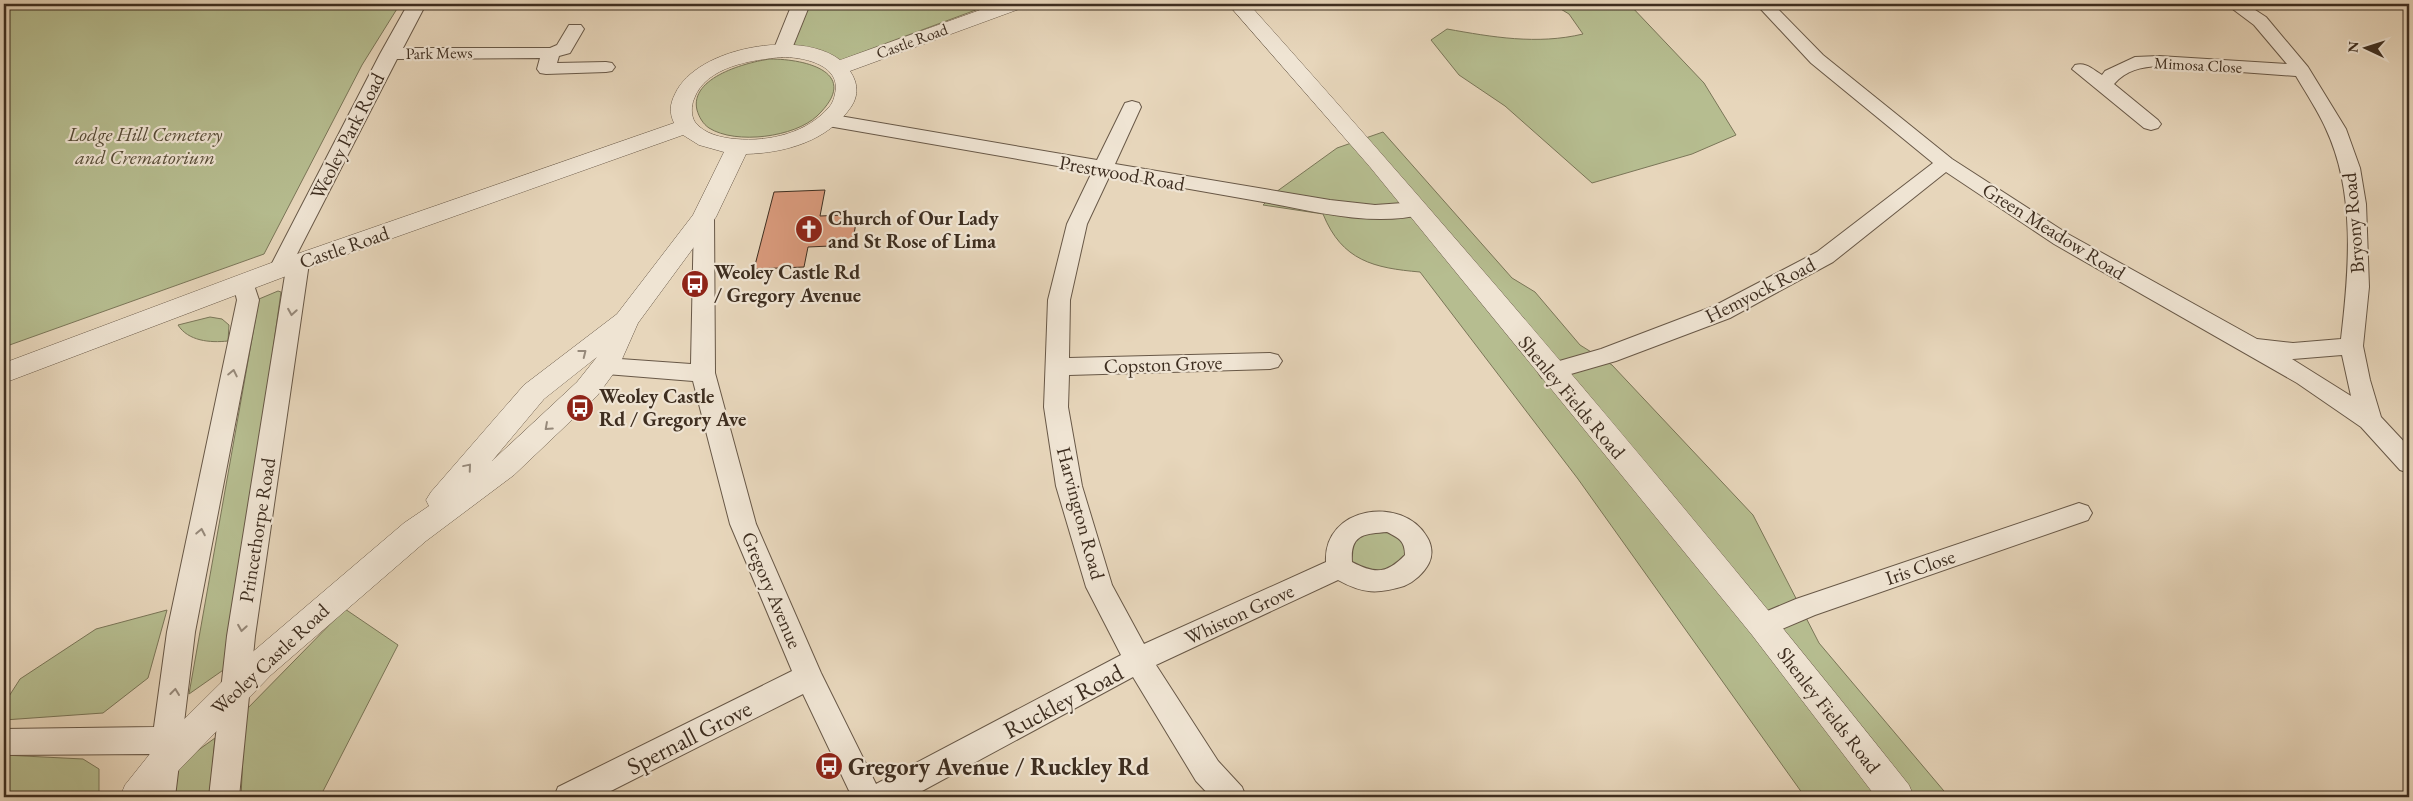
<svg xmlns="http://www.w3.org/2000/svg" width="2413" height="801" viewBox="0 0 2413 801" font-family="'EB Garamond',serif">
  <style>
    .green { fill: #b6bd90; stroke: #7a7658 }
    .building { fill: #d99a7c; stroke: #3e2e20 }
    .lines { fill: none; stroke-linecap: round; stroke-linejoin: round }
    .minor-casing { stroke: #685847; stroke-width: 2 }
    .tertiary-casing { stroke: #685847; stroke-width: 1 }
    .minor { fill: #efe4d3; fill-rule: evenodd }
    .tertiary { fill: #efe4d3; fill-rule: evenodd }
    .oneway { stroke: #96897a }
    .labels { text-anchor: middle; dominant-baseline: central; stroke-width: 4.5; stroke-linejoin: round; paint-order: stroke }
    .far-street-label { font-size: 16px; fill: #3e2e20; stroke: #efe4d3 }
    .park-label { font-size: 20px; font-style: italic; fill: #564b36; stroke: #efe4d3 }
    .street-label { font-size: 20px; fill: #3e2e20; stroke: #efe4d3 }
    .poi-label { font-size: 20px; font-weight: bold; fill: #3e2e20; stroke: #efe4d3; text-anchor: start }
    .near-street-label { font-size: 24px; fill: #3e2e20; stroke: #efe4d3 }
    .near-poi-label { font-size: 24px; font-weight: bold; fill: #3e2e20; stroke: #efe4d3; text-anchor: start }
  </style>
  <rect width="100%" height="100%" fill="#e7d6bb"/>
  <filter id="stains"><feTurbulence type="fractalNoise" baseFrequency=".004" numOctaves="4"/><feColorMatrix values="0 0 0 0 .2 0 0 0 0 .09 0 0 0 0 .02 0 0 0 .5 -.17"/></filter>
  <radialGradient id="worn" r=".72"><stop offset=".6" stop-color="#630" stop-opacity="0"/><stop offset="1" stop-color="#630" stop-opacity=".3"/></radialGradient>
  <g class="green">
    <polygon points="4,4 400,4 362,65 264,254 4,347"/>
    <polygon points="810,4 992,4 830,64 794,49 793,44"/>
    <path d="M 1573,4 L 1630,5 L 1704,83 L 1736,135 L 1692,154 L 1592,183 L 1505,106 L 1459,75 L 1431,40 L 1447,29 C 1492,37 1537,45 1583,34 L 1569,14 L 1559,8 Z"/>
    <path d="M 770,59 C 807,59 862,73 817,116 C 795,137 736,145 709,128 C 703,124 699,117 697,110 C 689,77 748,62 770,59 Z"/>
    <path d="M 1383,132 L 1512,278 L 1535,292 L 1580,345 L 1612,365 L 1753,515 L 1819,643 L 1949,797 L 1912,797 L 1734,576 L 1887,797 L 1805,797 L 1578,479 L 1420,272 C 1374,268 1342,261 1323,214 L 1263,205 L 1276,192 L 1337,148 Z"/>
    <polygon points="278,291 281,292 229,666 189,694 259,299"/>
    <path d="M 210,317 L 222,319 L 229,325 L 228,341 C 210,343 188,341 178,325 Z"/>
    <polygon points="1372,528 1406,535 1413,557 1382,576 1349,565 1354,537"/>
    <polygon points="345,609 398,645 320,797 241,797 245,711"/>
    <polygon points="167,610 148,678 103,713 4,720 4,704 20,679 96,629"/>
    <polygon points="215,738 210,797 169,797 172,769"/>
    <polygon points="4,755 83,759 99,769 99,795 98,797 4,797"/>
  </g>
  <polygon class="building" points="825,190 820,216 845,215 843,223 856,223 852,245 808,247 804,267 754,269 774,192"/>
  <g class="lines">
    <g class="minor-casing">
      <g id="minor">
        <polygon points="408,4 426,4 403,48 550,48 557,45 569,25 581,25 584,29 570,53 559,56 557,63 606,62 612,63 615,67 612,71 606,72 546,74 540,73 537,69 540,58 397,59 296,256 306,258 309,263 255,636 239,797 209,797 227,636 285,275 280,276 272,274 269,269 380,54"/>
        <polygon points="792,4 810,4 791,51 788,55 776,55 773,51"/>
        <path d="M 1756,4 L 1773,4 L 1823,55 L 1952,159 L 2068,234 L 2257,339 L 2293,343 L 2341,339 C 2349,271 2356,193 2326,129 C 2318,111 2306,93 2296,76 L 2159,66 C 2141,67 2126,70 2114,84 L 2158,120 L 2161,124 L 2158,128 L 2151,130 L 2144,128 L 2072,69 L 2075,65 C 2086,62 2092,69 2102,75 L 2105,71 L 2135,57 L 2159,56 L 2287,64 L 2254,25 L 2226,4 L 2246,4 L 2266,17 L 2308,67 L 2346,129 L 2360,168 L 2366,204 L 2369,287 L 2363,346 L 2370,380 L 2381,417 L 2409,447 L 2409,473 L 2400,470 L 2361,427 L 2297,383 L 2054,244 L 1946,172 L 1833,262 L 1730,318 L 1616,361 L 1550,380 L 1542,378 L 1538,372 L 1542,366 L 1601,349 L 1714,306 L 1817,252 L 1933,163 L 1811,63 ZM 2342,355 L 2351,396 L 2292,359 L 2293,359 Z"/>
        <path d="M 1132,101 L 1139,103 L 1141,107 L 1115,164 L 1330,200 L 1375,205 L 1417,202 L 1424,204 L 1427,209 L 1424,214 C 1374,227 1318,212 1269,203 C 1216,194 1163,184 1110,175 L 1087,224 L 1070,300 L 1069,358 L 1270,353 L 1278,355 L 1282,361 L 1278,367 L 1270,369 L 1069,375 L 1068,407 L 1082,486 L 1112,585 L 1144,644 L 1326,562 C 1323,506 1403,495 1427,537 C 1432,545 1433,555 1429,563 C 1424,573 1414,582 1404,586 C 1378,594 1363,594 1338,580 L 1156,665 L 1218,761 L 1242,787 L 1246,797 L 1211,797 L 1196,781 L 1133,677 L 911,797 L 852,797 L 803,694 L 599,797 L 554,797 L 558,787 L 792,671 L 730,524 L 693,381 L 606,374 L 598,372 L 594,366 L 598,360 L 606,358 L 691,364 L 694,217 L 697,212 L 704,210 L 711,212 L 714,217 L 715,373 L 756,524 L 821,673 L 876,784 L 1121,655 L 1086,587 L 1056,486 L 1044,407 L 1048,300 L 1067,224 L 1092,172 L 828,126 L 821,124 L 818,120 L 821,116 L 828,114 L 1097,160 L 1123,107 L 1125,103 ZM 1387,532 C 1399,538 1405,541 1405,555 C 1387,574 1375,574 1352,562 C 1350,534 1364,534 1387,532 Z"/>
        <polygon points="244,277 252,279 259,300 195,632 175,797 145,797 151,754 4,755 4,729 154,727 167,632 237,300 233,284 236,279"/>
        <polygon points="2079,503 2088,506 2092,513 2088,520 1815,615 1763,637 1753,633 1749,625 1753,617 1796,599"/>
      </g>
    </g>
    <g class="tertiary-casing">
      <g id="tertiary">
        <path d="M 997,4 L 1025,4 L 1022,8 L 850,71 C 858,83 859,95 851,107 C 828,141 785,153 746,154 L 716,217 L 638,323 L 619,366 L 597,396 L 514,475 L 426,541 L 271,675 L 177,772 L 158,797 L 120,797 L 125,785 L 153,750 L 249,655 L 404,523 L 429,506 L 426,500 L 431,492 L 524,385 L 617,314 L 693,215 L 724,152 L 699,145 L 683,135 L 289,275 L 4,383 L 4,363 L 271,263 L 674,123 C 669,112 670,104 675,94 C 696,47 801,29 840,60 ZM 782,57 C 801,57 836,63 836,88 C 835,94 834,101 830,106 C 808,133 769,142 736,139 C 722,138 704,134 695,122 C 691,116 691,106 694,99 C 706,66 752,60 782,57 ZM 597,357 L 577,382 L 492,461 L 544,399 Z"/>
        <path d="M 1228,4 L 1249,4 C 1476,258 1697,518 1909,785 L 1914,797 L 1876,797 L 1752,635 L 1370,167 Z"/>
      </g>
    </g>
    <use href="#minor" class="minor"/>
    <use href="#tertiary" class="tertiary"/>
  </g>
  <defs><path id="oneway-chevron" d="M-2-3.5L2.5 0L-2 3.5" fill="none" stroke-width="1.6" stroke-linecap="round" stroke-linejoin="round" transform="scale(1.25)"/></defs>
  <g class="oneway">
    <use href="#oneway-chevron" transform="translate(292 312) rotate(99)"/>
    <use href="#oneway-chevron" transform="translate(583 353) rotate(-38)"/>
    <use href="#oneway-chevron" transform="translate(233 373) rotate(-78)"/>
    <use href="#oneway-chevron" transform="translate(548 427) rotate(138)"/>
    <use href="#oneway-chevron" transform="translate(468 467) rotate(-50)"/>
    <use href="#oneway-chevron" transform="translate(201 532) rotate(-79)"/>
    <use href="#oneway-chevron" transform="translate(242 628) rotate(99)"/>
    <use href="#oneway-chevron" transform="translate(175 692) rotate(-83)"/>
  </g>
  <defs>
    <g id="church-disc" transform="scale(1.4375)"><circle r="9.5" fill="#8f2418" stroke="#efe4d3"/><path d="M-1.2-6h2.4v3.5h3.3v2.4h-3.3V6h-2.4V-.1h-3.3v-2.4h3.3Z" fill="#fff"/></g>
    <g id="bus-disc" transform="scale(1.4375)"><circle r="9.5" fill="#8f2418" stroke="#efe4d3"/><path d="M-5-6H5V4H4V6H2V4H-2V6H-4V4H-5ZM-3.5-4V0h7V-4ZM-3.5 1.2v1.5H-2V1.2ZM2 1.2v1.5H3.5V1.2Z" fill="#fff"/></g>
  </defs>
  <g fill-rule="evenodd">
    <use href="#church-disc" x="809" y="229"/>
    <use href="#bus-disc" x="695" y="284"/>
    <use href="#bus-disc" x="580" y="408"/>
    <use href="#bus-disc" x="829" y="766"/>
  </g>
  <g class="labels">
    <g class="far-street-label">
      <text transform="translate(912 41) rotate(-20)">Castle Road</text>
      <text transform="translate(439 53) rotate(-1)">Park Mews</text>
      <text transform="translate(2198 65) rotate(3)">Mimosa Close</text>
    </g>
    <g class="park-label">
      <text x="145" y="134">Lodge Hill Cemetery<tspan x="145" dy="23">and Crematorium</tspan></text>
    </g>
    <g class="street-label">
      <text transform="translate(347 136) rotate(-63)">Weoley Park Road</text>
      <text transform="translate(1122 173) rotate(10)">Prestwood Road</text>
      <text transform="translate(2353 223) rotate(-95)">Bryony Road</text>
      <text transform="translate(2054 231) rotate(32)">Green Meadow Road</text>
      <text transform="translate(344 247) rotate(-19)">Castle Road</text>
      <text transform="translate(1760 290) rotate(-27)">Hemyock Road</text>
      <text transform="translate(1163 364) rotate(-2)">Copston Grove</text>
      <text transform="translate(1572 397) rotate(50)">Shenley Fields Road</text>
      <text transform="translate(1081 513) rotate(75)">Harvington Road</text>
      <text transform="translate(257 530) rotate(-81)">Princethorpe Road</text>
      <text transform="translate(1920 567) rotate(-19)">Iris Close</text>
      <text transform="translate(772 590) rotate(67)">Gregory Avenue</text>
      <text transform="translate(1239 614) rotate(-25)">Whiston Grove</text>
      <text transform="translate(270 659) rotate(-43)">Weoley Castle Road</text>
      <text transform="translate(1829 710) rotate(52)">Shenley Fields Road</text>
    </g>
    <g class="poi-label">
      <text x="828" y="218">Church of Our Lady<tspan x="828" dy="23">and St Rose of Lima</tspan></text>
      <text x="714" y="272">Weoley Castle Rd<tspan x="714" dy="23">/ Gregory Avenue</tspan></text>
      <text x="599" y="396">Weoley Castle<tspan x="599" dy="23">Rd / Gregory Ave</tspan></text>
    </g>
    <g class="near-street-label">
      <text transform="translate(1063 701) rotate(-28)">Ruckley Road</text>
      <text transform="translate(689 737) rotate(-27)">Spernall Grove</text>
    </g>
    <g class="near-poi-label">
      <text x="848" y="766">Gregory Avenue / Ruckley Rd</text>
    </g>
  </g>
  <rect width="2413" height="801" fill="none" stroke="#e7d6bb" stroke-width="20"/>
  <rect x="5" y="5" width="2403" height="791" fill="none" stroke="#3e2e20" stroke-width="2.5"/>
  <rect x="10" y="10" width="2393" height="781" fill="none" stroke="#3e2e20"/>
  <g transform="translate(2366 48) rotate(274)" stroke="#efe4d3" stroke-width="4" paint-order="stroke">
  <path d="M0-4L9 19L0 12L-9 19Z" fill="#3e2e20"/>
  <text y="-8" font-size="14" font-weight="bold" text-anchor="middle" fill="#3e2e20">N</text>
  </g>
  <rect width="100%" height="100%" filter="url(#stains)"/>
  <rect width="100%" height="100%" fill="url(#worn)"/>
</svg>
